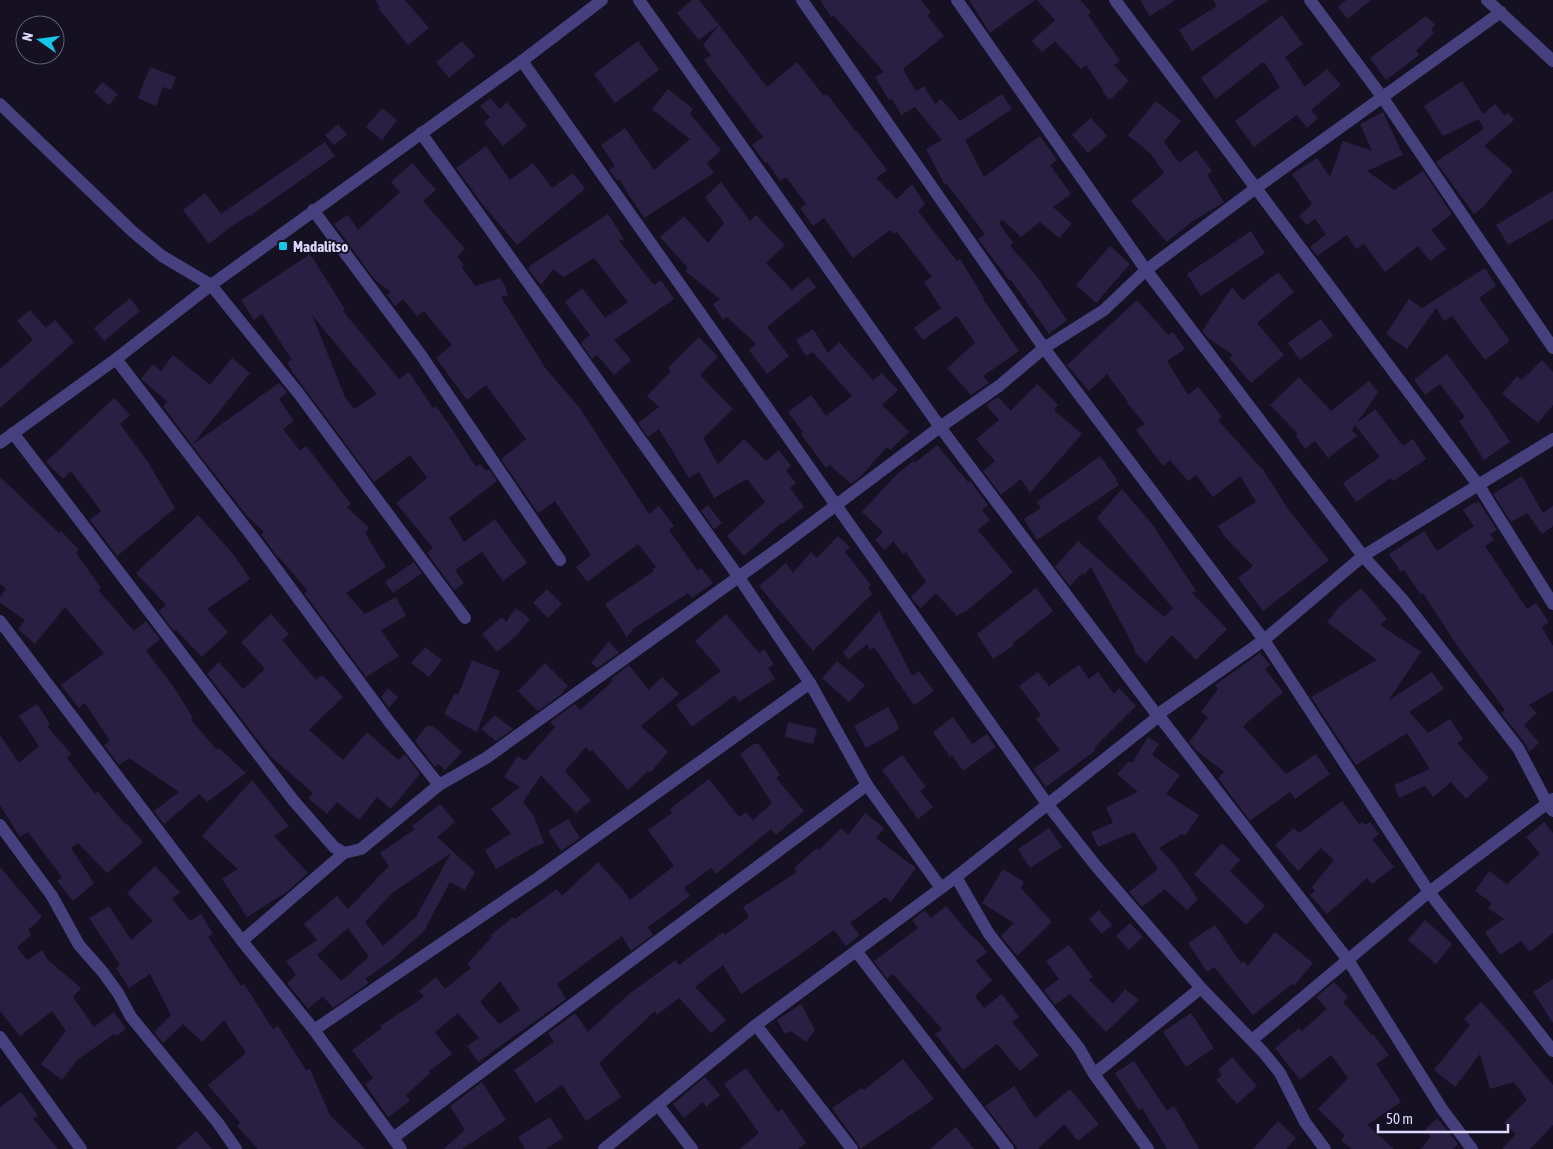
<svg xmlns="http://www.w3.org/2000/svg" width="1553" height="1149" viewBox="0 0 1553 1149" font-family="'Asap Condensed',sans-serif">
  <style>
    .building { fill: #281f43; fill-rule: evenodd }
    .lines { fill: none; stroke-linecap: round; stroke-linejoin: round }
    .minor { stroke: #46407e; stroke-width: 12 }
    .tertiary { stroke: #46407e; stroke-width: 12 }
    .poi-dot { fill: #16c6e8; stroke: #151123; stroke-width: 2 }
    .labels { text-anchor: middle; dominant-baseline: central; stroke-width: 4; stroke-linejoin: round; paint-order: stroke }
    .poi-label { font-size: 15px; font-weight: bold; fill: #ddd7fb; stroke: #151123; text-anchor: start }
  </style>
  <rect width="100%" height="100%" fill="#151123"/>
  <g class="building">
    <polygon points="375,0 405,0 429,28 408,45 378,8 380,7"/>
    <polygon points="692,0 699,0 719,25 699,40 677,13"/>
    <polygon points="820,0 921,0 931,13 927,15 944,36 903,69 916,91 924,86 935,104 941,99 960,121 1002,94 1012,109 965,140 984,177 1040,136 1057,160 1050,165 1071,194 1053,207 1072,224 1059,238 1040,222 1021,237 1003,220 999,223 1013,243 1010,246 1035,274 1067,320 1049,334 1011,280 1010,281 978,239 985,234 946,183 944,184 926,149 942,140 915,107 901,115 892,99 889,100 875,77 884,72 834,16 831,17"/>
    <polygon points="969,0 1035,0 990,33"/>
    <polygon points="1037,0 1080,0 1091,12 1088,15 1120,61 1114,65 1129,81 1110,100 1103,93 1103,90 1086,65 1081,69 1055,41 1042,52 1032,41 1055,20"/>
    <polygon points="1140,0 1175,0 1150,16"/>
    <polygon points="1213,0 1269,0 1192,51 1179,30 1217,6"/>
    <polygon points="1346,0 1371,0 1348,19 1338,7"/>
    <polygon points="1282,15 1303,44 1285,57 1305,87 1327,69 1341,85 1311,110 1318,118 1307,128 1297,115 1254,147 1235,121 1280,87 1265,63 1262,63 1216,99 1201,78"/>
    <polygon points="1426,16 1435,25 1431,29 1434,33 1416,51 1419,55 1386,80 1370,58"/>
    <polygon points="719,25 767,87 797,62 824,96 827,94 856,132 857,131 887,170 876,178 897,199 912,184 925,204 918,211 957,261 960,259 984,298 983,299 1019,351 983,376 989,383 987,384 971,395 947,368 975,343 957,316 923,340 914,328 941,308 924,282 932,277 897,232 894,234 890,230 853,258 824,218 813,226 800,208 806,204 786,177 780,181 767,162 765,163 752,145 763,137 704,60 711,55 703,45"/>
    <polygon points="462,41 475,56 449,78 436,62"/>
    <polygon points="638,41 659,70 615,103 594,74"/>
    <polygon points="150,67 176,77 171,90 163,87 156,106 138,98"/>
    <polygon points="1462,81 1483,114 1495,104 1504,115 1508,113 1514,120 1484,146 1513,171 1483,207 1474,214 1436,162 1484,129 1479,119 1443,136 1424,106"/>
    <polygon points="102,82 118,94 109,105 94,92"/>
    <polygon points="668,89 693,109 690,114 721,150 707,163 714,173 644,218 619,179 617,181 609,170 615,166 601,145 625,128 654,170 690,139 652,109"/>
    <polygon points="490,98 500,109 507,102 527,126 503,146 484,123 490,117 480,106"/>
    <polygon points="1156,101 1181,121 1164,142 1179,163 1196,150 1212,171 1207,175 1224,202 1190,223 1167,242 1131,201 1164,173 1151,154 1128,135"/>
    <polygon points="382,108 397,120 382,140 366,127"/>
    <polygon points="1383,112 1403,155 1367,171 1394,190 1423,171 1452,214 1431,230 1446,249 1430,261 1418,246 1385,272 1364,244 1356,249 1347,235 1317,256 1310,247 1326,234 1315,219 1307,225 1299,216 1312,204 1292,174 1317,158 1330,177 1343,141 1372,151 1360,124"/>
    <polygon points="1091,118 1107,136 1088,153 1072,135"/>
    <polygon points="338,124 347,135 334,145 325,135"/>
    <polygon points="325,142 335,156 250,216 249,215 232,226 209,244 183,210 205,193 221,214"/>
    <polygon points="486,146 510,180 533,163 552,188 573,173 585,189 517,245 483,205 456,168"/>
    <polygon points="412,163 436,190 423,201 465,249 457,257 464,265 462,267 475,286 500,278 505,286 508,295 501,297 546,369 579,407 649,514 659,506 674,526 669,530 697,570 701,568 713,583 692,598 688,593 633,629 627,637 605,604 654,571 652,569 656,567 638,544 587,582 576,567 591,555 555,501 538,513 501,459 526,439 486,385 467,400 436,358 452,345 424,311 417,316 403,299 395,306 387,295 391,292 375,280 334,224 348,215 358,230 400,192 391,182"/>
    <polygon points="721,182 750,221 756,215 785,245 766,263 792,290 808,277 816,287 767,327 789,356 767,374 749,350 756,344 727,317 723,320 713,304 720,299 685,271 688,268 660,237 684,216 708,243 724,223 705,197"/>
    <polygon points="1553,191 1553,219 1508,245 1496,225"/>
    <polygon points="608,214 624,239 619,241 654,285 661,280 674,299 614,340 631,360 614,375 597,355 592,359 581,343 590,335 565,302 582,288 605,318 628,302 594,258 564,277 553,269 541,285 528,269 531,265"/>
    <polygon points="1251,231 1265,253 1201,296 1187,274"/>
    <polygon points="1110,246 1130,264 1096,303 1076,285"/>
    <path d="M 310,254 L 345,309 L 343,311 L 399,379 L 409,372 L 433,408 L 436,406 L 452,429 L 476,467 L 480,464 L 486,471 L 489,469 L 497,481 L 449,518 L 464,542 L 495,519 L 527,563 L 503,581 L 482,552 L 455,570 L 464,583 L 454,590 L 427,553 L 433,548 L 396,503 L 427,478 L 410,455 L 374,482 L 293,373 L 287,362 L 292,360 L 262,314 L 254,320 L 241,300 ZM 312,315 L 377,394 L 354,409 L 345,397 Z"/>
    <polygon points="1485,268 1496,286 1479,298 1510,341 1485,360 1452,316 1444,321 1436,308 1407,349 1386,334 1409,299 1422,308"/>
    <polygon points="1278,272 1294,292 1257,323 1284,355 1251,383 1229,358 1233,355 1208,338 1202,331 1232,287 1243,300"/>
    <polygon points="130,298 140,311 104,341 94,328"/>
    <polygon points="1137,300 1168,335 1173,332 1185,349 1167,361 1188,395 1198,387 1222,417 1218,420 1261,468 1262,468 1290,512 1329,560 1263,611 1238,578 1253,566 1225,537 1218,526 1256,502 1240,476 1213,497 1196,475 1188,481 1170,460 1163,466 1136,430 1145,424 1127,403 1128,402 1107,374 1089,391 1067,365"/>
    <polygon points="30,310 46,328 55,320 74,342 0,408 0,369 33,340 17,321"/>
    <polygon points="1321,319 1333,336 1300,360 1288,343"/>
    <polygon points="813,329 828,353 839,342 873,380 882,373 898,390 882,405 909,432 890,450 887,447 861,476 851,484 830,465 826,468 801,434 803,432 788,412 811,395 826,416 852,396 813,352 806,356 796,340"/>
    <polygon points="699,337 718,357 700,375 733,409 703,438 718,464 744,439 766,461 779,450 791,466 786,471 796,483 790,488 804,507 782,524 781,523 744,556 727,536 765,502 747,479 714,498 699,472 689,478 659,429 648,437 638,423 659,407 647,396 671,371 668,368"/>
    <polygon points="1447,354 1485,405 1510,442 1484,460 1459,421 1465,417 1440,384 1425,395 1414,380"/>
    <polygon points="173,355 210,385 232,358 250,373 192,445 163,406 168,402 141,379 153,364 161,371"/>
    <polygon points="1542,360 1553,372 1553,405 1538,423 1502,394 1517,376 1522,380"/>
    <polygon points="1299,377 1331,411 1369,381 1378,392 1357,423 1375,409 1403,446 1413,439 1426,459 1393,481 1391,478 1356,502 1343,483 1380,457 1355,425 1352,430 1357,436 1328,458 1315,441 1305,449 1296,436 1298,434 1270,405"/>
    <polygon points="279,383 287,392 279,399 294,421 283,429 300,451 306,446 351,504 347,507 369,528 365,533 386,567 346,593 365,614 396,597 406,616 381,630 399,656 366,677 304,593 308,591 279,557 278,558 261,534 264,532 247,516 192,445"/>
    <polygon points="1037,384 1058,405 1054,410 1082,434 1030,493 1021,479 1001,495 983,471 995,461 976,439 999,420 986,405 998,397 1011,411"/>
    <polygon points="114,398 130,415 120,424 148,462 175,508 117,556 90,520 101,511 71,471 63,479 46,462"/>
    <polygon points="937,445 968,482 970,481 988,505 982,510 990,520 978,530 1013,572 964,613 963,612 957,616 936,593 921,608 914,601 911,597 926,582 906,552 903,554 893,541 885,550 875,540 883,532 862,512 897,474 913,461 915,463"/>
    <polygon points="1100,456 1117,480 1116,481 1119,485 1037,540 1024,519 1041,508 1037,502"/>
    <polygon points="1522,476 1543,513 1553,506 1553,526 1542,534 1527,513 1511,522 1493,494"/>
    <polygon points="0,477 59,533 61,531 79,550 76,553 101,588 98,590 134,631 146,621 160,639 146,651 173,686 193,718 191,720 217,750 219,748 246,773 207,802 199,794 164,824 154,811 179,792 129,758 119,765 104,745 110,741 85,703 79,708 61,685 104,653 65,607 35,644 18,629 25,620 0,603 0,597 6,589 0,584"/>
    <polygon points="1122,489 1152,524 1196,591 1192,593 1227,629 1196,660 1172,635 1146,663 1134,651 1135,649 1091,567 1084,575 1082,573 1070,586 1055,567 1078,541 1164,617 1173,608 1097,518"/>
    <polygon points="1475,502 1476,504 1479,502 1497,530 1490,534 1494,540 1485,546 1527,609 1536,603 1549,622 1542,627 1553,646 1553,691 1529,705 1537,713 1524,725 1539,743 1529,752 1525,743 1501,713 1505,710 1456,644 1423,593 1421,595 1404,570 1401,572 1389,554 1424,531 1437,551 1474,526 1463,510"/>
    <polygon points="708,505 722,523 714,529 701,511"/>
    <polygon points="198,515 234,555 250,579 207,609 228,632 202,657 176,630 174,631 159,611 166,605 136,573"/>
    <polygon points="838,536 850,547 845,552 871,585 868,587 872,594 813,651 759,586 786,563 793,573 811,552 817,558"/>
    <polygon points="414,562 422,573 393,593 385,582"/>
    <polygon points="1036,588 1053,611 1012,644 1013,646 993,659 977,634"/>
    <polygon points="1361,588 1387,619 1380,625 1421,652 1388,701 1432,672 1444,689 1409,712 1428,733 1450,719 1463,739 1457,743 1489,778 1466,799 1451,782 1433,797 1425,786 1399,798 1394,785 1430,769 1407,733 1356,765 1311,697 1377,660 1327,622 1339,607"/>
    <polygon points="547,589 562,604 548,618 533,603"/>
    <polygon points="516,608 530,619 515,637 497,652 482,634 502,617 506,622"/>
    <polygon points="879,611 912,676 919,671 934,691 914,705 874,647 870,650 867,644 849,659 843,653"/>
    <polygon points="271,614 289,634 282,640 316,680 322,675 343,697 309,730 343,760 367,732 398,760 405,754 420,774 391,809 377,797 359,820 337,802 327,814 308,798 313,793 271,757 207,674 219,662 243,689 264,670 265,669 241,642"/>
    <polygon points="726,614 759,653 764,649 774,664 768,668 775,679 739,702 735,695 692,727 676,705 721,671 695,641"/>
    <polygon points="609,641 619,653 597,668 591,663"/>
    <polygon points="425,647 442,660 429,677 411,663"/>
    <polygon points="1260,653 1270,665 1265,669 1283,692 1243,726 1286,774 1316,754 1330,774 1295,799 1290,792 1250,821 1218,778 1224,772 1197,751 1189,742 1208,717 1201,712 1218,689 1215,685"/>
    <polygon points="472,660 500,671 477,732 444,714 455,693 458,695"/>
    <polygon points="837,661 865,685 849,702 822,678"/>
    <polygon points="545,663 568,686 563,691 564,692 538,711 518,691"/>
    <polygon points="629,665 649,690 662,677 679,694 641,726 668,752 650,773 648,771 628,790 592,750 590,752 586,747 565,771 591,800 576,813 541,775 523,802 534,816 544,843 534,847 496,869 485,850 511,834 491,809 520,787 504,777 518,756 525,761 555,727 550,722 575,704 580,710 613,681 611,679"/>
    <polygon points="1079,665 1089,679 1098,672 1114,694 1119,688 1136,706 1094,748 1096,750 1046,787 1033,769 1060,750 1036,719 1041,715 1019,686 1038,672 1049,686"/>
    <polygon points="388,688 398,697 389,708 381,697"/>
    <polygon points="37,704 50,724 47,726 71,754 67,758 95,794 98,792 126,825 127,824 143,842 107,873 78,843 71,848 94,883 73,901 57,881 62,877 28,832 20,837 0,805 0,735 19,763 39,746 19,716"/>
    <polygon points="888,707 898,725 898,730 866,748 854,726"/>
    <polygon points="495,715 513,729 496,741 481,729"/>
    <polygon points="953,717 972,744 987,734 996,747 963,771 952,755 950,757 933,732"/>
    <polygon points="788,722 817,729 813,744 785,737"/>
    <polygon points="427,726 433,726 462,752 445,770 438,764 435,767 415,741"/>
    <polygon points="1148,737 1159,744 1152,755 1180,775 1166,794 1199,815 1185,836 1182,834 1159,848 1174,864 1198,899 1187,910 1165,889 1142,907 1129,892 1158,869 1134,832 1098,847 1091,832 1113,823 1106,807 1138,792 1117,774 1129,761 1132,763"/>
    <path d="M 754,744 L 759,744 L 780,775 L 776,778 L 804,811 L 776,835 L 771,829 L 716,874 L 711,868 L 684,888 L 690,896 L 648,927 L 653,935 L 631,951 L 622,936 L 557,984 L 566,999 L 478,1062 L 467,1046 L 479,1038 L 458,1013 L 435,1032 L 452,1054 L 429,1071 L 430,1073 L 406,1095 L 410,1101 L 388,1117 L 365,1084 L 373,1078 L 352,1050 L 382,1028 L 380,1026 L 424,997 L 419,991 L 436,977 L 445,989 L 471,968 L 467,964 L 492,937 L 491,935 L 513,917 L 515,919 L 557,889 L 562,896 L 598,862 L 623,890 L 630,900 L 674,866 L 648,830 L 672,813 L 670,809 L 709,779 L 739,817 L 746,812 L 753,820 L 772,803 L 740,754 ZM 500,981 L 520,1010 L 499,1024 L 480,1002 Z"/>
    <polygon points="902,755 926,787 920,791 933,807 918,819 882,770"/>
    <polygon points="252,780 289,826 274,836 308,873 288,891 247,917 222,879 238,869 202,836"/>
    <polygon points="1342,801 1359,824 1363,822 1365,825 1370,822 1379,834 1372,839 1394,867 1372,884 1367,878 1327,914 1310,895 1315,891 1312,887 1334,860 1321,848 1298,871 1275,845 1294,828 1299,833"/>
    <path d="M 440,804 L 455,822 L 437,837 L 475,872 L 465,890 L 450,882 L 424,931 L 392,960 L 365,979 L 369,983 L 333,1008 L 323,996 L 308,1009 L 287,983 L 296,975 L 286,961 L 317,940 L 304,924 L 337,896 L 348,909 L 389,866 L 380,853 L 415,829 L 412,826 ZM 451,853 L 416,917 L 383,946 L 365,922 L 392,893 ZM 348,928 L 369,957 L 341,981 L 317,955 Z"/>
    <polygon points="865,813 884,828 876,838 916,868 891,902 885,897 850,923 860,935 846,946 834,930 785,965 741,994 723,965 695,987 726,1020 711,1033 679,998 657,1015 655,1011 599,1063 621,1097 586,1121 562,1085 536,1103 514,1070 554,1042 548,1033 575,1013 588,1032 630,993 676,960 679,965 723,932 725,935 749,917 743,907 797,872 794,868 817,848 819,850 841,828 848,835"/>
    <polygon points="568,819 580,838 561,851 548,831"/>
    <polygon points="1544,822 1553,833 1553,933 1530,952 1521,941 1500,955 1485,932 1504,919 1488,908 1492,903 1475,891 1489,871 1507,884 1540,854 1526,837"/>
    <polygon points="1049,828 1062,847 1030,868 1018,849"/>
    <polygon points="1222,843 1240,860 1230,871 1265,906 1246,925 1194,874"/>
    <polygon points="155,866 180,892 172,899 190,921 201,914 213,934 208,937 241,986 244,984 273,1029 278,1026 306,1070 310,1069 330,1115 365,1149 258,1149 237,1126 240,1123 208,1085 246,1053 224,1020 202,1042 183,1024 163,1043 154,1032 171,1015 150,974 129,988 116,968 120,965 89,918 109,906 131,940 153,921 127,893"/>
    <polygon points="0,867 42,917 28,930 31,935 17,947 27,960 42,950 48,960 81,988 73,997 94,1027 114,1012 126,1029 116,1036 114,1034 77,1060 62,1080 41,1064 66,1031 52,1011 20,1036 0,1011"/>
    <polygon points="1003,869 1024,882 1021,888 1052,922 1017,956 1001,936 1014,923 982,903"/>
    <polygon points="946,906 972,937 973,936 987,952 976,961 992,980 975,996 984,1008 1002,994 1019,1017 1012,1022 1039,1055 1020,1071 997,1044 963,1070 935,1034 942,1029 893,974 887,979 874,961 918,928 912,920 916,917 925,910 931,918"/>
    <polygon points="1099,910 1112,925 1102,934 1089,919"/>
    <polygon points="1425,920 1452,944 1436,964 1408,940"/>
    <polygon points="1130,923 1143,937 1129,950 1116,936"/>
    <polygon points="1215,925 1241,963 1244,961 1248,966 1275,932 1313,963 1294,986 1292,984 1253,1015 1214,967 1207,972 1188,943"/>
    <polygon points="1069,945 1093,977 1089,980 1113,1004 1125,989 1139,1000 1106,1032 1070,994 1055,1005 1044,990 1059,979 1046,961"/>
    <polygon points="1553,979 1553,1023 1533,992"/>
    <polygon points="1334,982 1348,997 1343,1002 1372,1035 1373,1034 1389,1055 1376,1064 1401,1102 1367,1125 1394,1149 1352,1149 1341,1140 1345,1135 1318,1109 1348,1078 1331,1055 1300,1080 1275,1048 1299,1028 1302,1031 1327,1009 1316,997"/>
    <polygon points="1481,1002 1507,1030 1553,1085 1553,1125 1530,1149 1502,1149 1516,1134 1504,1123 1527,1100 1514,1082 1490,1089 1480,1054 1455,1087 1434,1070 1470,1025 1464,1019"/>
    <polygon points="801,1004 815,1030 806,1042 791,1031 785,1034 777,1020"/>
    <polygon points="1191,1013 1214,1048 1186,1067 1163,1032"/>
    <polygon points="1232,1057 1257,1086 1237,1104 1216,1080 1222,1075 1218,1070"/>
    <polygon points="903,1059 934,1099 860,1149 858,1144 832,1108 862,1088 864,1090"/>
    <polygon points="1134,1061 1167,1111 1174,1106 1199,1149 1167,1149 1142,1108 1139,1110 1115,1073"/>
    <polygon points="746,1068 778,1112 782,1109 806,1143 798,1149 740,1149 759,1133 724,1084"/>
    <polygon points="705,1077 720,1095 706,1107 703,1102 684,1118 673,1104"/>
    <polygon points="482,1082 506,1120 462,1149 444,1149 465,1130 450,1106"/>
    <polygon points="1014,1086 1035,1118 1070,1089 1099,1124 1078,1141 1064,1124 1038,1149 1018,1149 985,1106"/>
    <polygon points="21,1092 38,1115 33,1119 58,1149 0,1149 0,1107"/>
    <polygon points="550,1117 563,1138 546,1149 525,1149 518,1137"/>
    <polygon points="1437,1118 1458,1144 1453,1149 1421,1149 1431,1137 1425,1130"/>
    <polygon points="1278,1121 1296,1138 1286,1149 1253,1149"/>
    <polygon points="956,1127 974,1149 930,1149"/>
    <polygon points="196,1131 212,1149 176,1149"/>
  </g>
  <g class="lines">
    <g class="minor">
      <polyline points="639,0 940,427 1157,715"/>
      <polyline points="802,0 1044,348 1264,640 1429,892 1553,1051"/>
      <polyline points="957,0 1146,270 1363,556 1403,600 1518,748 1547,803 1553,811"/>
      <polyline points="1115,0 1479,486 1553,604"/>
      <polyline points="1310,0 1383,98 1553,348"/>
      <polyline points="522,61 1048,805 1096,866 1201,988 1094,1074"/>
      <polyline points="0,104 133,232 162,256 211,285 299,394 465,618"/>
      <polyline points="421,133 738,576 810,683 867,785 941,888"/>
      <polyline points="313,210 421,355 560,560"/>
      <polyline points="116,359 255,540 390,723 439,785 486,758 779,548 940,427 999,386 1044,348 1104,310 1146,270 1256,188 1501,12"/>
      <polyline points="13,433 293,800 334,847 344,853 361,849 439,785"/>
      <polyline points="0,443 116,359 211,285 522,61 602,0"/>
      <polyline points="0,621 242,941 314,1030 401,1149"/>
      <polyline points="1159,716 1348,960 1442,1109 1472,1149"/>
      <polyline points="0,825 52,896 79,945 102,971 118,993 131,1017 218,1123 236,1149"/>
      <polyline points="956,877 989,934 1079,1048 1094,1074 1148,1149"/>
      <polyline points="242,941 344,853"/>
      <polyline points="856,951 1008,1149"/>
      <polyline points="1201,988 1264,1053 1280,1073 1305,1122 1325,1149"/>
      <polyline points="756,1025 852,1149"/>
      <polyline points="314,1030 538,878 810,683"/>
      <polyline points="0,1037 81,1149"/>
      <polyline points="1252,1040 1429,892 1553,799"/>
      <polyline points="658,1105 692,1149"/>
      <polyline points="393,1138 867,785"/>
      <polyline points="604,1149 756,1025 956,877 1159,716 1157,715 1264,640 1363,556 1553,439"/>
    </g>
    <polyline class="tertiary" points="1487,0 1553,61"/>
  </g>
  <rect class="poi-dot" x="278" y="241" width="10" height="10" rx="2.5"/>
  <g class="labels">
    <g class="poi-label">
      <text x="293" y="246">Madalitso</text>
    </g>
  </g>
  <g transform="translate(40 40) rotate(284)"><circle r="24" fill="#151123" stroke="#656079"/>
  <path d="M0-4L9 19L0 12L-9 19Z" fill="#16c6e8"/>
  <text y="-8" font-size="14" font-weight="bold" text-anchor="middle" fill="#ddd7fb">N</text>
  </g>
  <path d="M1378 1124v8h130v-8" fill="none" stroke="#ddd7fb" stroke-width="2.5"/>
  <text x="1386" y="1124" font-size="15" fill="#ddd7fb" stroke="#151123" stroke-width="4" paint-order="stroke">50 m</text>
</svg>
